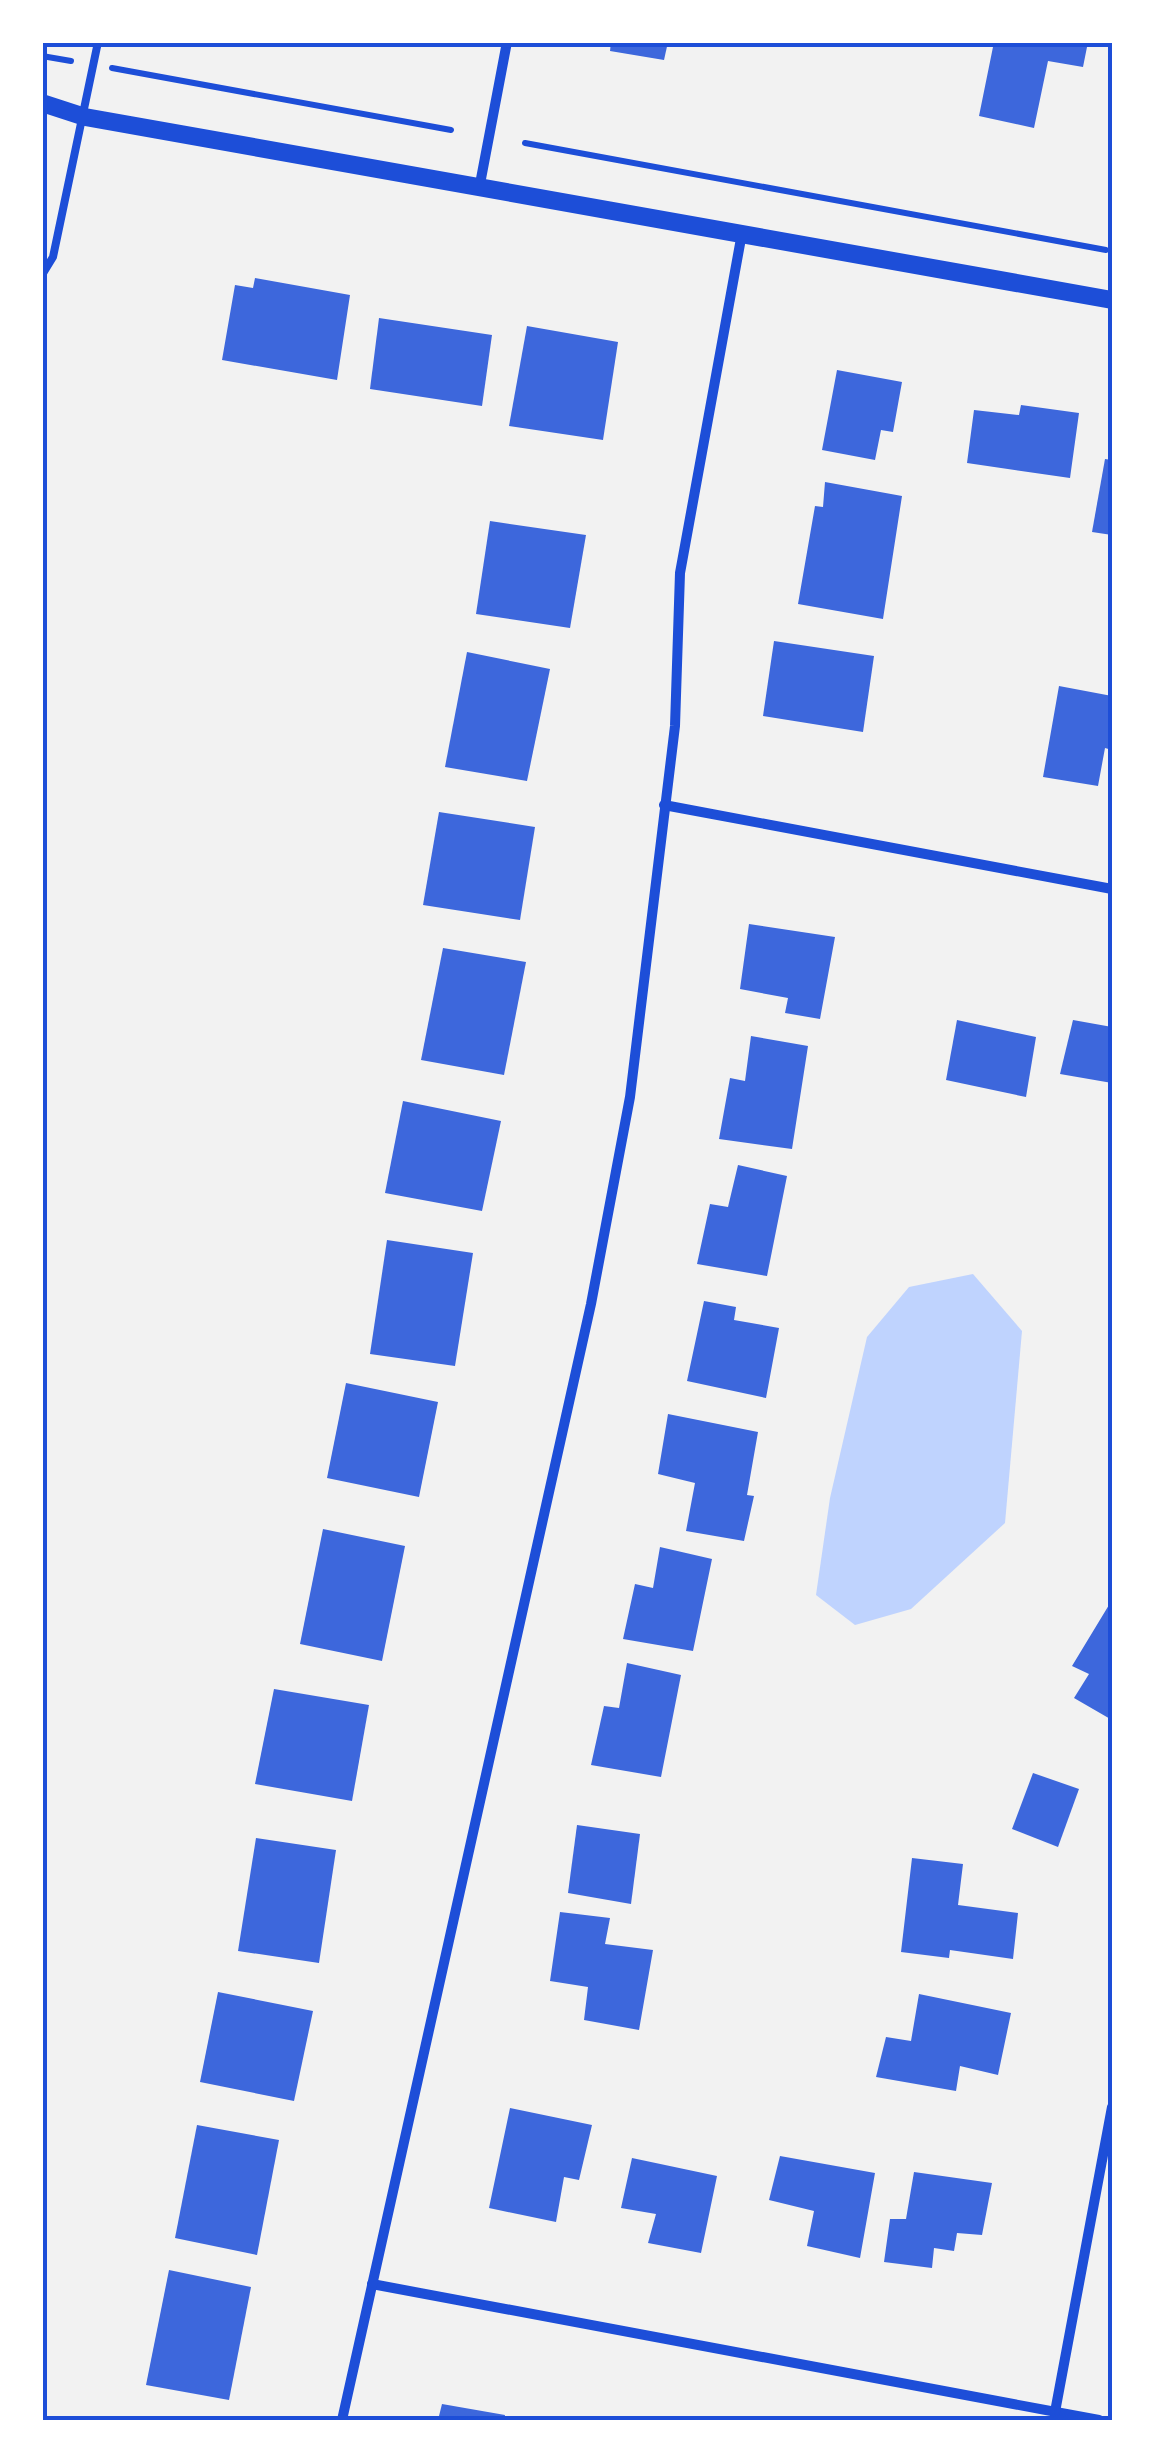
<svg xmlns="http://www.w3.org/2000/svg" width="1155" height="2463" viewBox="0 0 1155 2463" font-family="'Noto Serif',serif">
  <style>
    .water { fill: #bfd3fe }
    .building { fill: #3d67dc }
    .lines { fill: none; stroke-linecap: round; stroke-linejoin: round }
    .path { stroke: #1d4ed8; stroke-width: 6 }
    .service { stroke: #1d4ed8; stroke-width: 8 }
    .minor { stroke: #1d4ed8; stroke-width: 10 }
    .tertiary { stroke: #1d4ed8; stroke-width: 18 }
    .neatline { fill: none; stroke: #1d4ed8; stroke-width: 4 }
  </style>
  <rect width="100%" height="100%" fill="#f2f2f2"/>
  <polygon class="water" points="973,1274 1022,1331 1005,1523 911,1609 855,1625 816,1595 830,1498 867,1337 909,1287"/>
  <g class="building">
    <polygon points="611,42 668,42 664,60 610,51"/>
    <polygon points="994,42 1088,42 1083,67 1048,61 1034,128 979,116"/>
    <polygon points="255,278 350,295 337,380 222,360 235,285 253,288"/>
    <polygon points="379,318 492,335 482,406 370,389"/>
    <polygon points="527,326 618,342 603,440 509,426"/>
    <polygon points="837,370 902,382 893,432 881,430 875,460 822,450"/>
    <polygon points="1021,405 1079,413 1070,478 967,463 974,410 1019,415"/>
    <polygon points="1105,459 1112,460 1112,535 1092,532"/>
    <polygon points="825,482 902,496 883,619 798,604 815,506 823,507"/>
    <polygon points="490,521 586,535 570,628 476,614"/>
    <polygon points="774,641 874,656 863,732 763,716"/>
    <polygon points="467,652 550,669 527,781 445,767"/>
    <polygon points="1059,686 1112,696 1112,750 1105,748 1098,786 1043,777"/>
    <polygon points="439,812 535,827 520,920 423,905"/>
    <polygon points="749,924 835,937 820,1019 785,1013 788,998 740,989"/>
    <polygon points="443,948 526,962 504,1075 421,1060"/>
    <polygon points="957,1020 1036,1037 1026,1097 946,1080"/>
    <polygon points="1073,1020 1112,1027 1112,1083 1060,1074"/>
    <polygon points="751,1036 808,1046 792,1149 719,1139 730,1078 745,1081"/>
    <polygon points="403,1101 501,1121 482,1211 385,1193"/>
    <polygon points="738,1165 787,1176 767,1276 697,1264 710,1204 728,1207"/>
    <polygon points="387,1240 473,1253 455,1366 370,1354"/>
    <polygon points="704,1301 736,1307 734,1320 779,1328 766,1398 687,1381"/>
    <polygon points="346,1383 438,1402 419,1497 327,1478"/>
    <polygon points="668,1414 758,1432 747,1495 754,1496 744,1541 686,1531 695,1483 658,1474"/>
    <polygon points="323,1529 405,1546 382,1661 300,1644"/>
    <polygon points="660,1547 712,1559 693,1651 623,1639 635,1584 653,1588"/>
    <polygon points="1112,1600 1112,1720 1074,1698 1089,1674 1072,1666"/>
    <polygon points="627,1663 681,1675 661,1777 591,1765 604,1706 619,1708"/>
    <polygon points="274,1689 369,1705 352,1801 255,1784"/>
    <polygon points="1033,1773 1079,1789 1058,1847 1012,1829"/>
    <polygon points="577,1825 640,1834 631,1904 568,1893"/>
    <polygon points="256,1838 336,1850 319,1963 238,1951"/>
    <polygon points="912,1858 963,1864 958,1905 1018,1913 1013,1959 950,1950 949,1958 901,1952"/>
    <polygon points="560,1912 610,1918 605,1944 653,1950 639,2030 584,2020 588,1987 550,1981"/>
    <polygon points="218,1992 313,2011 294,2101 200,2082"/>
    <polygon points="919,1994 1011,2013 998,2075 960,2066 956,2091 876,2077 886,2037 911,2041"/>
    <polygon points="510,2108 592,2125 579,2180 564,2177 556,2222 489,2208"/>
    <polygon points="197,2125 279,2140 257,2255 175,2238"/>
    <polygon points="780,2156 875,2173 860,2258 807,2246 814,2211 769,2200"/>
    <polygon points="632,2158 717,2176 701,2253 648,2243 656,2214 621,2208"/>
    <polygon points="914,2172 992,2183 982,2235 957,2233 954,2251 934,2248 932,2268 884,2262 890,2219 906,2219"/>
    <polygon points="169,2270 251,2287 229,2400 146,2385"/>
    <polygon points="442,2404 505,2415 504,2420 438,2420"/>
  </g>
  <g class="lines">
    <g class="path">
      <polyline points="42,56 71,61"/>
      <polyline points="112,68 451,130"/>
      <polyline points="525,143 1106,250"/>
    </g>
    <polyline class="service" points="42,275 53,257 98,42"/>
    <g class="minor">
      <polyline points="480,184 507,42"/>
      <polyline points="664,805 1112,889"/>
      <polyline points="372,2284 1099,2420"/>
      <polyline points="1055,2412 1112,2107"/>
      <polyline points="342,2420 591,1304 630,1097 675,726 680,573 742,233"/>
    </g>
    <polyline class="tertiary" points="42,103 85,117 1112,300"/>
  </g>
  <rect width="1155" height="2463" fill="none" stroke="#ffffff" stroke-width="90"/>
  <rect x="45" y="45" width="1065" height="2373" class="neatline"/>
</svg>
